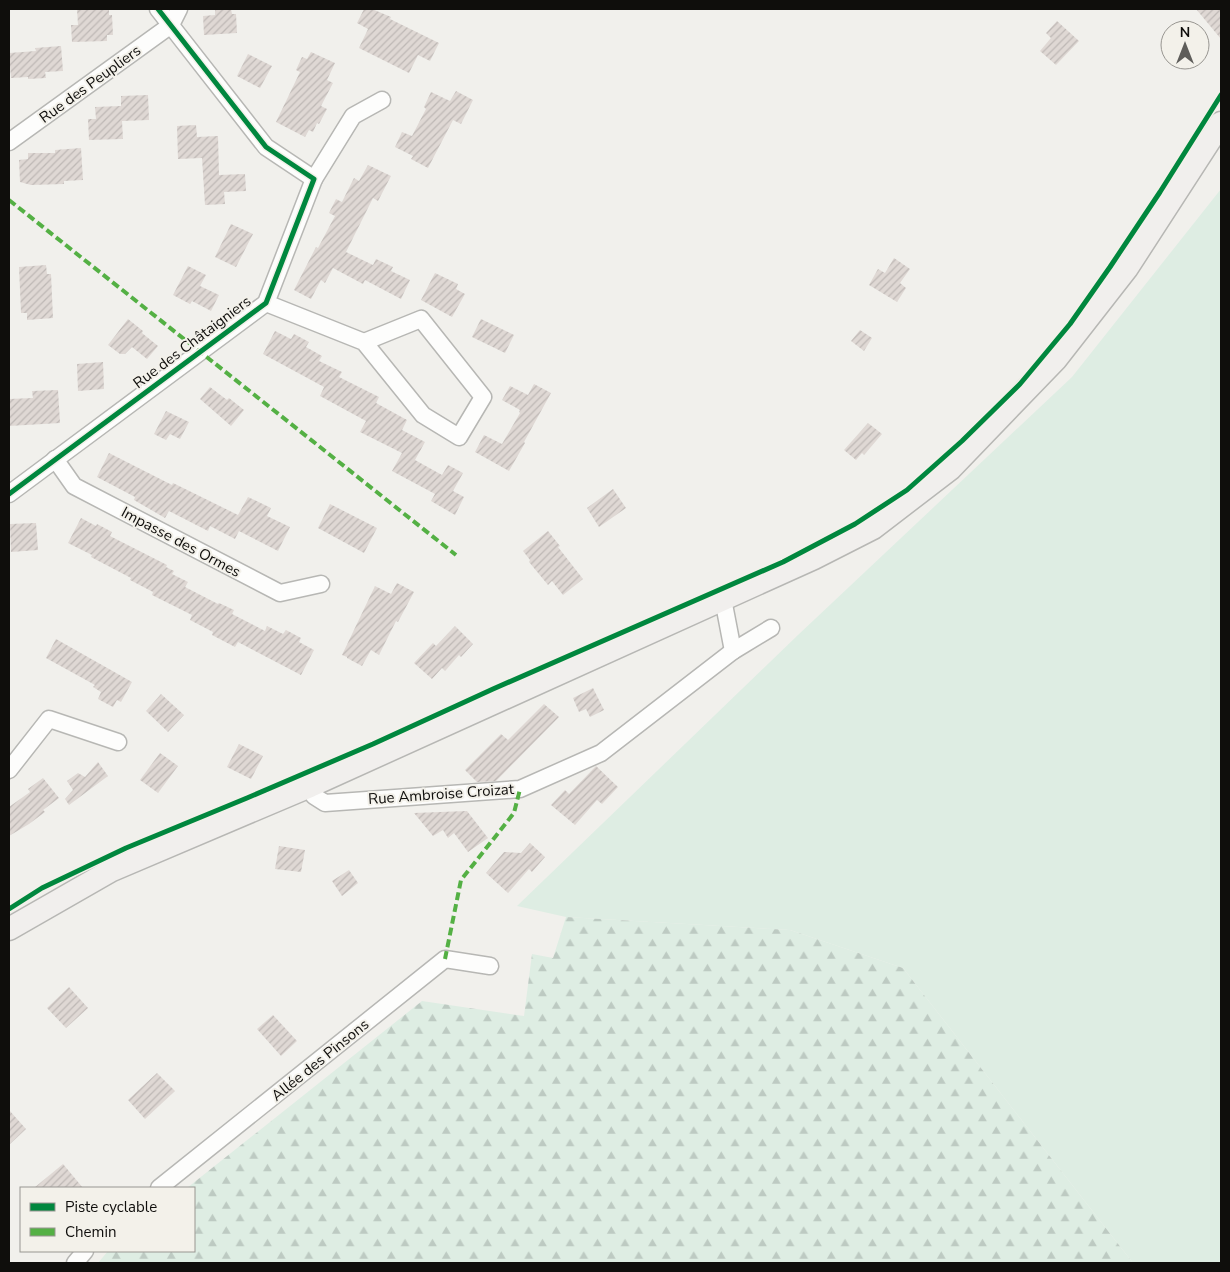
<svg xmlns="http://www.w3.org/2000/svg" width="1230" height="1272" viewBox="0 0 1230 1272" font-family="'Nunito Sans',sans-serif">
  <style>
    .green { fill: #deede3 }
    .forest { fill: url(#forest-firs) }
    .building { fill: url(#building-hatch) }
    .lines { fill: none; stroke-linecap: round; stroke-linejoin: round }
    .street-casing { stroke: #b7b7b4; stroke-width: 19 }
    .secondary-casing { stroke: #b7b7b4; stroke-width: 25 }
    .street { stroke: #fdfdfc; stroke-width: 16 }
    .secondary { stroke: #f1efed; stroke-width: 22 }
    .quiet { stroke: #54b044; stroke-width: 4; stroke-dasharray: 8 4; stroke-linecap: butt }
    .cycleway-casing { stroke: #f3f1ea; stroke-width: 8 }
    .cycleway { stroke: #00873e; stroke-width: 5 }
    .labels { text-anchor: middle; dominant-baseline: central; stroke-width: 4; stroke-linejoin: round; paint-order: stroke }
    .street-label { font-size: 15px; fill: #0f0e0c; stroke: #f3f1ea }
  </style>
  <defs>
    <pattern id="forest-firs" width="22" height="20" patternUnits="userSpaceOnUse" patternTransform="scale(1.25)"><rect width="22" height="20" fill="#deede3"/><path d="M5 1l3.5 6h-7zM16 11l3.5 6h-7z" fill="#bdcac2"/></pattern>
    <pattern id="building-hatch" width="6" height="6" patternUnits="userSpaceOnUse" patternTransform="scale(1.25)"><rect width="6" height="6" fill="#dfd8d4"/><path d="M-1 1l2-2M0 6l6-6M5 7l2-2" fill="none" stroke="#beb8b5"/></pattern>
  </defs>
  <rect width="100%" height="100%" fill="#f1f0ec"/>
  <polygon class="green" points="1221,189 1221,1263 1133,1263 903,968 790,930 566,917 517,906 798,635 1072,377"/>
  <polygon class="forest" points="566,917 790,930 903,968 1133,1263 98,1263 108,1251 194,1251 194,1188 187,1188 422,1001 524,1016 532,954 553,958"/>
  <g class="building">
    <polygon points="77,9 109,9 109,15 112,15 113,35 107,35 107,41 72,42 71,25 78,25"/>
    <polygon points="215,9 231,9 232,14 236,14 237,33 204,35 203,16 215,15"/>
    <polygon points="364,9 372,9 391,17 390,19 439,43 430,61 418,55 409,73 359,48 368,29 357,23"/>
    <polygon points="1196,9 1221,9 1221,39"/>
    <polygon points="1057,21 1079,41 1056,65 1040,51 1051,38 1046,33"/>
    <polygon points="61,46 63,71 45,72 46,78 28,79 28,77 11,78 9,53 36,51 35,48"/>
    <polygon points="311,52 335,63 327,80 333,83 321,106 327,109 319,124 317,123 313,132 309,130 305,137 276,122 300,72 296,70 302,57 307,59"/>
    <polygon points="248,54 272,66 260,88 237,76"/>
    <polygon points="456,91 473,100 461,124 453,120 428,168 411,159 413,156 395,147 402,132 412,136 426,109 424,107 431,92 450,101"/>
    <polygon points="148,95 149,120 122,121 123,139 89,140 88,119 96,119 95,107 121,106 121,96"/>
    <polygon points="196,125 197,137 218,136 219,175 245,174 246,191 224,192 225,204 205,205 202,158 178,159 177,126"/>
    <polygon points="81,148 83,180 64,181 64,184 31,185 20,182 19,160 28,159 28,153 55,153 55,150"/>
    <polygon points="368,165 391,176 378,201 373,198 346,252 373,265 376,259 393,267 391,271 410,280 401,299 365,280 363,284 333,268 325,283 321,280 311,299 294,290 316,247 318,248 335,216 329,213 336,199 342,202 354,178 359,181"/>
    <polygon points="231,224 253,234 236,267 215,257"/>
    <polygon points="894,258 910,269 900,283 906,288 897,302 869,285 878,269 885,273"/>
    <polygon points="46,265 47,274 51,274 53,318 27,320 27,313 21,313 19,267"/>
    <polygon points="188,266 206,275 200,286 219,295 211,311 192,301 190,304 173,295"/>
    <polygon points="435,273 458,284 456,289 465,294 452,317 421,300"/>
    <polygon points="128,319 143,331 142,333 158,346 147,359 132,347 125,354 120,354 108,345"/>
    <polygon points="481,319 514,335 505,353 472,337"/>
    <polygon points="860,330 872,338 864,351 851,341"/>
    <polygon points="275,331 291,339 294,334 309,342 306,347 322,356 319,361 342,372 339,377 379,397 376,403 407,420 402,430 425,442 415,460 442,475 448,465 463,473 453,491 464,497 455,515 431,501 435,494 392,471 402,453 360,432 366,421 320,396 324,387 263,354"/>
    <polygon points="103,362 104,389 78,391 77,364"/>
    <polygon points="534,384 551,393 524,442 525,443 509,471 475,452 484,435 502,444 520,413 519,412 520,410 502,400 510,386 528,395"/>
    <polygon points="210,387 227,400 229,398 244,410 231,426 200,399"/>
    <polygon points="58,390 60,423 9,426 9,399 33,398 32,391"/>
    <polygon points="166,411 189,422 180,439 170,434 166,440 154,434"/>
    <polygon points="868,423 882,434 864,455 862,453 856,460 844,450"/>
    <polygon points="109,453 172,485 173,483 238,515 248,497 271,508 267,516 290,527 278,551 239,531 235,539 210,526 208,531 169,511 165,518 134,500 135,497 97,477"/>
    <polygon points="613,489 626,508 599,527 587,508"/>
    <polygon points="330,504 377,528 364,553 318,528"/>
    <polygon points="81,518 96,526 97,524 112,532 110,536 167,565 166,567 174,571 172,574 188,582 185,587 218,604 219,603 234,610 232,614 265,631 267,626 283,634 286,630 301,638 299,642 314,650 301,675 238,642 235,647 212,635 213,632 190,620 192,615 152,595 153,592 130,580 131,578 91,557 92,555 68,543"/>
    <polygon points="36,523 38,550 11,552 10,524"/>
    <polygon points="548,531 560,546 558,547 583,579 563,595 552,581 548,585 529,562 530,560 523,551"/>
    <polygon points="397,583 414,592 398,622 396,621 379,655 371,650 362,666 347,658 347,657 342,655 375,586 391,594"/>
    <polygon points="455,626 473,644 461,657 459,655 445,671 442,668 432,679 414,663 433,643 436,646"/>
    <polygon points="56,639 132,682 121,702 117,700 113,707 98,699 101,692 93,687 95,685 46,658"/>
    <polygon points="593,688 604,710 590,717 586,709 579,712 573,698"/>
    <polygon points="161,694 184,715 168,732 146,711"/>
    <polygon points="544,704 559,717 496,781 477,782 465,770 501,734 508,740"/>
    <polygon points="239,744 263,756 251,779 227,767"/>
    <polygon points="160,753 178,766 158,793 140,780"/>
    <polygon points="98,762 108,776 69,805 65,799 73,790 67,781 78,773 85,777"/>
    <polygon points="596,766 618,787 602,804 597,800 575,825 551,805 565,790 569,794"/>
    <polygon points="43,778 59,798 43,810 45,812 29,824 9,836 9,807 30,792 28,789"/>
    <polygon points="467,811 488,838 468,852 454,833 448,838 443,830 433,836 414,813"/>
    <polygon points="530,843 545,857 532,872 529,869 508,893 486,873 504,852 521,853"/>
    <polygon points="279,846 305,850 301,872 275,869"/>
    <polygon points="349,870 358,883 342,896 332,881"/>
    <polygon points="69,987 88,1008 66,1028 47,1008"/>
    <polygon points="273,1015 297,1041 281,1056 257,1029"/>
    <polygon points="157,1073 175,1091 145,1119 128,1100"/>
    <polygon points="9,1110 26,1129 9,1145"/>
    <polygon points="63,1164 83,1188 34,1188"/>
  </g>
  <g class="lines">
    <g class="street-casing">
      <g id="street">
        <polyline points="9,142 171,25 179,9"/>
        <polyline points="314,179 353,116 382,100"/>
        <polyline points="266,303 364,342 423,415 459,437 483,397 421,319 364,342"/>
        <polyline points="55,459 74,486 280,593 321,584"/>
        <polyline points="9,494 266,303 314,179 266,147 158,9"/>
        <polyline points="723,599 733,651"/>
        <polyline points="9,770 49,719 118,742"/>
        <polyline points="310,786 314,796 325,803 520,789 601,753 733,651 771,628"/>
        <polyline points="159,1188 445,959 490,966"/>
        <polyline points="75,1263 85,1251"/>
      </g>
    </g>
    <g class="secondary-casing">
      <polyline id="secondary" points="9,929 112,870 310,786 814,558 873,528 950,469 1056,359 1127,268 1221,123"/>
    </g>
    <use href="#street" class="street"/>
    <use href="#secondary" class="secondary"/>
    <g class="quiet">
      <polyline points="9,200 456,555"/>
      <polyline points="445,959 461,880 514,813 520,789"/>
    </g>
    <g class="cycleway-casing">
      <g id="cycleway">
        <polyline points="9,494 266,303 314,179 266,147 158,9"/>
        <polyline points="9,909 42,888 126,848 247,798 373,744 493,689 783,562 855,524 907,490 962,441 1020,384 1070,324 1110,267 1160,192 1221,95"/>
      </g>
    </g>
    <use href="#cycleway" class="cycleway"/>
  </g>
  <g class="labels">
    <g class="street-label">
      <text transform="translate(90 84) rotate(-36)">Rue des Peupliers</text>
      <text transform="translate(192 342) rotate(-37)">Rue des Châtaigniers</text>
      <text transform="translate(181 542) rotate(28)">Impasse des Ormes</text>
      <text transform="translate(441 794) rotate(-4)">Rue Ambroise Croizat</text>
      <text transform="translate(320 1060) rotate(-39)">Allée des Pinsons</text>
    </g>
  </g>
  <rect width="1230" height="1272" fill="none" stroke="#0f0e0c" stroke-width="20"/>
  <rect x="20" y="1187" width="175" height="65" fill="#f3f1ea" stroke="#989691"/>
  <rect x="30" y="1203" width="25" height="8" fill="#00873e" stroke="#989691"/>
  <text x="65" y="1212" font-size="15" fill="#0f0e0c">Piste cyclable</text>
  <rect x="30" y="1228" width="25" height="8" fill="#54b044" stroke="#989691"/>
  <text x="65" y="1237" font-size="15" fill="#0f0e0c">Chemin</text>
  <g transform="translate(1185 45)"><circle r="24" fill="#f3f1ea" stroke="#989691"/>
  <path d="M0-4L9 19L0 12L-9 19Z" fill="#5e5d5a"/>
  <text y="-8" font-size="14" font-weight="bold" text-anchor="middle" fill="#0f0e0c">N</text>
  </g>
</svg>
